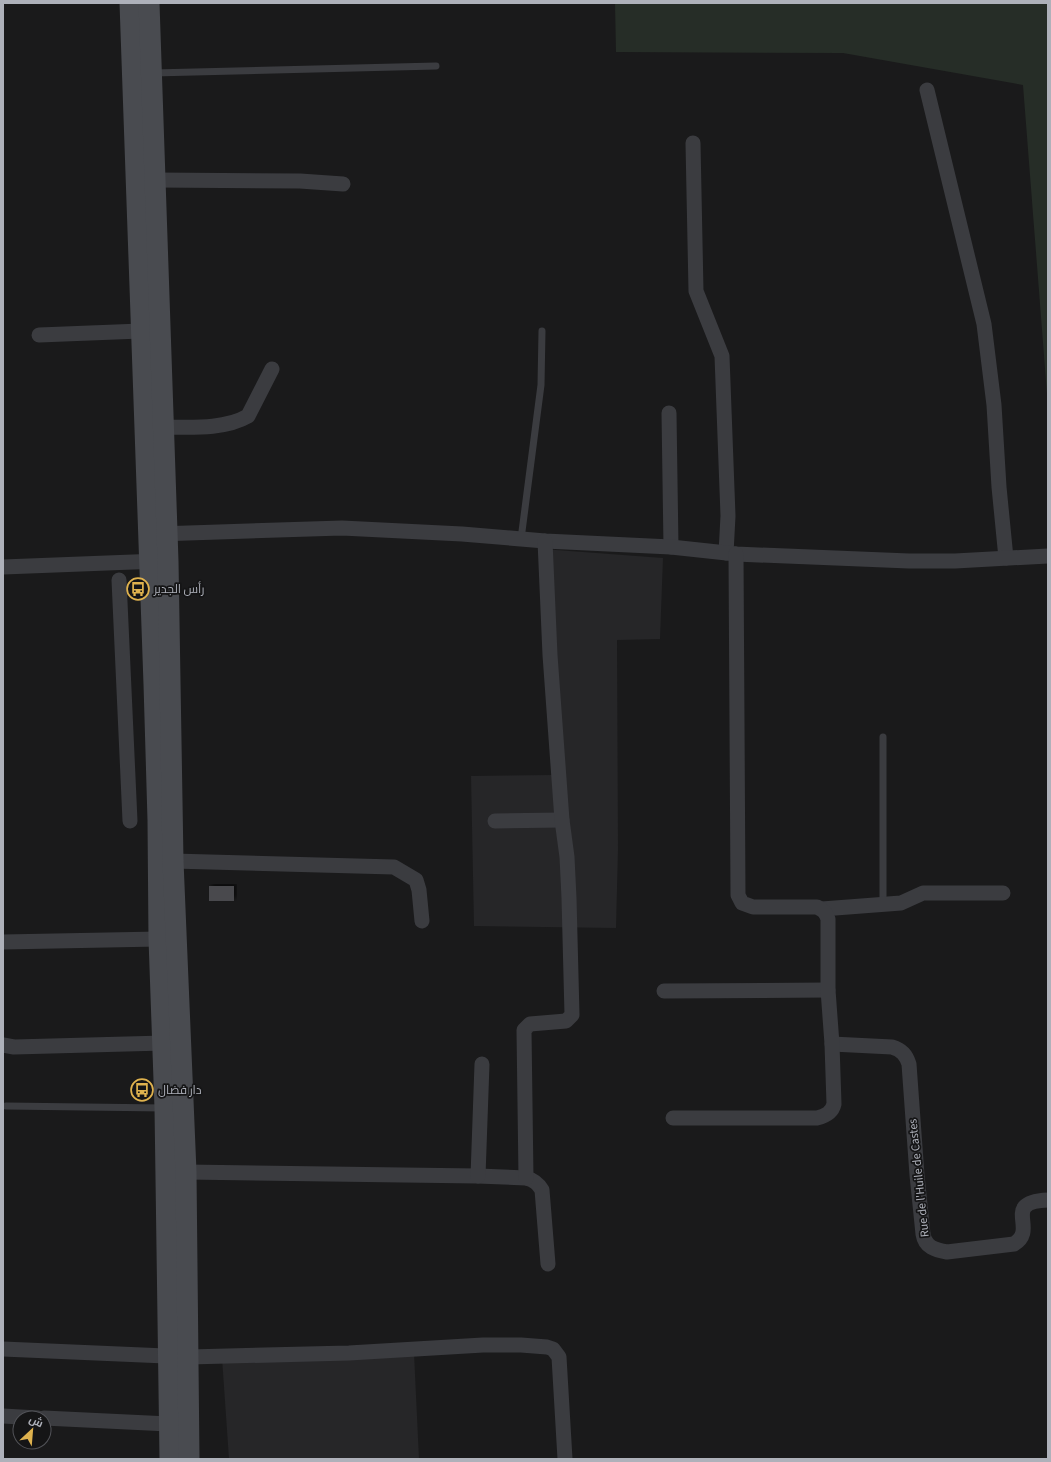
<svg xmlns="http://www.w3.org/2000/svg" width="1051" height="1462" viewBox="0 0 1051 1462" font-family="'Source Sans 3',Cairo,sans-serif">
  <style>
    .built { fill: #262628 }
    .green { fill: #262d27 }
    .building { fill: #494a4e; filter: url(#shadow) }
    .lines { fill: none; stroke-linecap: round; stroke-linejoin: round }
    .service { stroke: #3b3c40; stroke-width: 7 }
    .minor { stroke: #3b3c40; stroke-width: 15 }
    .secondary { stroke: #494b50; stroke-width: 21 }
    .labels { text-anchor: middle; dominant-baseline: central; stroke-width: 3.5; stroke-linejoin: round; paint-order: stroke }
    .poi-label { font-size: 12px; fill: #aeb1ba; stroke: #151516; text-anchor: start }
    .street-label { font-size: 12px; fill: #aeb1ba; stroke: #151516 }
  </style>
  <defs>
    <filter id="shadow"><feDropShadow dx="3" dy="-3" stdDeviation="2" flood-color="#0009"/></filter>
  </defs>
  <rect width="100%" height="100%" fill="#1a1a1b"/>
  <g class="built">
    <polygon points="543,549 663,558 660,639 617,640 618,849 616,928 474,926 471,776 553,775"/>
    <polygon points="414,1353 419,1459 229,1459 222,1358"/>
  </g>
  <polygon class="green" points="615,3 1048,3 1048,407 1023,85 843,53 616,52"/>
  <rect class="building" x="209" y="886" width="25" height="15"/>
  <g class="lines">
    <g class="service">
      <polyline points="153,73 436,66"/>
      <polyline points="521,539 541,385 542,331"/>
      <polyline points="883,737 883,904"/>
      <polyline points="6,1106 164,1108"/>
    </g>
    <g class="minor">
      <polyline points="927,90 984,324 994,405 999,487 1006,558"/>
      <polyline points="693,143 696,291 722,356 728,516 726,553"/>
      <polyline points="155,180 300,181 343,184"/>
      <polyline points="39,335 141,331"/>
      <polyline points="669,413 671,547"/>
      <path d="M 162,427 C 189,427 224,430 248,416 L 272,369"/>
      <polyline points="158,534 342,528 462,534 545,541 671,547 736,554 909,561 955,561 1048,556"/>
      <polyline points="3,567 159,561"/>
      <polyline points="119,580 130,821"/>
      <polyline points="495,821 562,820"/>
      <polyline points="173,861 394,867 416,880 419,890 422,921"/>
      <polyline points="822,909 901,903 923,893 1003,893"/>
      <polyline points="3,942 159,939"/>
      <polyline points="664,991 828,990"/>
      <path d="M 832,1044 L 892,1047 C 902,1050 906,1055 909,1064 L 917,1175 L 923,1234 C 925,1247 935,1250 947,1252 L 1014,1244 C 1039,1229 1000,1202 1048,1200"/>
      <polyline points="3,1045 14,1047 164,1043"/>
      <path d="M 673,1118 L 817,1118 C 825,1116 832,1113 834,1104 L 832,1044 L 828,990 L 828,919 C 826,913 824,910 817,907 L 753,907 L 742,903 L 738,895 L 736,554"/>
      <path d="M 186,1172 L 478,1176 L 526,1178 C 534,1180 538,1183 542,1190 L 548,1264"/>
      <polyline points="478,1176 482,1064"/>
      <polyline points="526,1178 524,1030 530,1024 566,1021 572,1015 569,898 567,857 562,820 550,655 545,541"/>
      <polyline points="3,1349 189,1357 349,1353 483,1345 521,1345 547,1347 553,1349 559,1357 565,1459"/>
      <polyline points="3,1416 38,1418"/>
      <polyline points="44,1418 169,1424 180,1423"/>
    </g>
    <g class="secondary">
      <polyline points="130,3 154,684 158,820 159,939 165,1108 170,1459"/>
      <polyline points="149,3 168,561 173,861 186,1172 189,1459"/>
    </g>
  </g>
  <defs>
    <g id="bus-ring" transform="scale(1.15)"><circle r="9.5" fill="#151516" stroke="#dfb24e" stroke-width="1.5"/><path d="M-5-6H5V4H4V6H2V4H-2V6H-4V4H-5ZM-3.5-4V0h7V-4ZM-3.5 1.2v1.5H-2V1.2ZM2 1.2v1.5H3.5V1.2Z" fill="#dfb24e"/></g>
  </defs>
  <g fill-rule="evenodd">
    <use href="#bus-ring" x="138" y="589"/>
    <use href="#bus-ring" x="142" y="1090"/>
  </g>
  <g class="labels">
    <g class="poi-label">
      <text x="154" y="589">رأس الجدير</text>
      <text x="158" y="1090">دار فضال</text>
    </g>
    <g class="street-label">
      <text transform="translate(919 1178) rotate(-96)">Rue de l'Huile de Castes</text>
    </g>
  </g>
  <rect width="1051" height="1462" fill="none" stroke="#aeb1ba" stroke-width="8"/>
  <g transform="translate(32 1430) rotate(26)"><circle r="19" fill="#151516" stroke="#525358"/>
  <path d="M0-3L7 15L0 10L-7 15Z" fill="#dfb24e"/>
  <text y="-6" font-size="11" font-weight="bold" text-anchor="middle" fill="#aeb1ba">ش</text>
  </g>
</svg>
